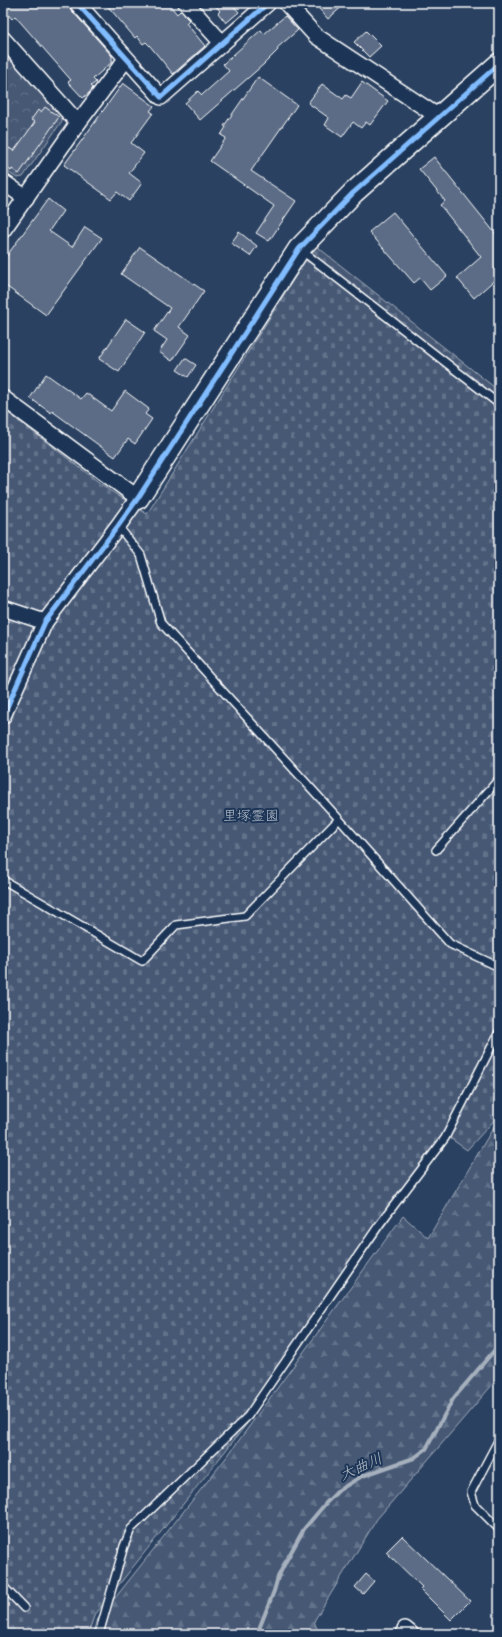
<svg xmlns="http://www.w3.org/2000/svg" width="502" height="1637" viewBox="0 0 502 1637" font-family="Caveat,'Klee One',sans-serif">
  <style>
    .forest { fill: url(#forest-firs); stroke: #a2acba }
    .cemetery { fill: url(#cemetery-stones); stroke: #a2acba }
    .park { fill: url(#park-crowns); stroke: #a2acba }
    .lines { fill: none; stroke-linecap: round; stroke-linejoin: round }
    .stream { stroke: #a7b1be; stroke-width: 4 }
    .building { fill: #5b6c86; stroke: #fff }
    .lane-casing { stroke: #fff; stroke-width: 10 }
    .street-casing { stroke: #fff; stroke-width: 18 }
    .secondary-casing { stroke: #fff; stroke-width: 24 }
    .lane { stroke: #1d3557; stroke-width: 7 }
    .street { stroke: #1d3557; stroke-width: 15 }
    .secondary { stroke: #1d3557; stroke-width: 21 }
    .cycleway-casing { stroke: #1d3557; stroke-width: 8 }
    .cycleway { stroke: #80bcff; stroke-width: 5 }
    .labels { text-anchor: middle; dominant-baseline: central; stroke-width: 4; stroke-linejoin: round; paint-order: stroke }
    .park-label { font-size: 14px; fill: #b5bdc8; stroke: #1d3557 }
    .water-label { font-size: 15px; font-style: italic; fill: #b6bec8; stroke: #1d3557 }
  </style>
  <defs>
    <pattern id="forest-firs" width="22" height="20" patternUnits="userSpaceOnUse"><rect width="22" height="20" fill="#465975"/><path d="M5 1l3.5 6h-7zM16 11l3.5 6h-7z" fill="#62728a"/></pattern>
    <pattern id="cemetery-stones" width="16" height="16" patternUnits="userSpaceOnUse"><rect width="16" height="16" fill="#465975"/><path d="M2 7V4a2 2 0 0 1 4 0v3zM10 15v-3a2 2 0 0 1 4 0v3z" fill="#62728a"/></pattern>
    <pattern id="park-crowns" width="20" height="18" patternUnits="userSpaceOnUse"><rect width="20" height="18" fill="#465975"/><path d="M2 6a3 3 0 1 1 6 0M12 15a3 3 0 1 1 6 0" fill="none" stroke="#62728a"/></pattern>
  </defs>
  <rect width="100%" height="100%" fill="#2a4161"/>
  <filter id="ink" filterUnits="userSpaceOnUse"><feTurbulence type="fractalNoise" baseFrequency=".025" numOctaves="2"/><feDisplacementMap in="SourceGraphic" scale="8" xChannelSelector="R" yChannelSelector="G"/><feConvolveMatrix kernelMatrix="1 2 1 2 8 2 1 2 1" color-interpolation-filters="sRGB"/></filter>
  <g filter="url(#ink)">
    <polygon class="forest" points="499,1118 499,1377 377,1519 314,1621 319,1634 93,1634 96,1622 229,1454 403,1216 428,1238"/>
    <polygon class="cemetery" points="315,245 499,391 499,1115 467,1150 447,1136 246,1425 94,1616 88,1634 3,1634 3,409 109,490 147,514"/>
    <polygon class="park" points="3,49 62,113 62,121 23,177 17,178 3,169"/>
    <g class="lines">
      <polyline class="stream" points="257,1634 274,1591 278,1577 286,1561 304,1529 326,1503 339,1490 362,1476 414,1458 426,1449 453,1399 498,1346 499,1342"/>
    </g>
    <g class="building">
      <polygon points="3,3 65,3 112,56 112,62 93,79 96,82 91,86 93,88 90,92 83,98 68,82 71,80 15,16 12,19 3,9"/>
      <polygon points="105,3 168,3 177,14 180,11 189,20 186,23 205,46 173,74 150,46 146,42 143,44 137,36 135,38"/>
      <polygon points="213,3 231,3 239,12 226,23 218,13 220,11"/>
      <polygon points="314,3 346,3 328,19"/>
      <polygon points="285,16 298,30 277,48 278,50 264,64 200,120 185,103 198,91 202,95 229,71 223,64 261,30 264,34"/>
      <polygon points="366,31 381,46 369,57 354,42"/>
      <polygon points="258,77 297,105 251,171 296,201 269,241 256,233 274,206 210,161 226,138 221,135 226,127 224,126"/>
      <polygon points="362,82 388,101 370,125 366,122 361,128 353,122 342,137 325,125 329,118 308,103 322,84 343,99 346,95 351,98"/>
      <polygon points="123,83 154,106 150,111 153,113 131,143 144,153 129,173 142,183 129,201 117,192 111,199 64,165"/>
      <polygon points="45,107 59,117 19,174 12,169 11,171 3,165 3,157 9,148 14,151 35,122 31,120 38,110 41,112"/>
      <polygon points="434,157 499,238 499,265 494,269 499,276 474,298 457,278 481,257 440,205 445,201 419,169"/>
      <polygon points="48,199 63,211 49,231 72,247 85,227 102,238 46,315 3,284 3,261"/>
      <polygon points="393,212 447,276 430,290 420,278 414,283 369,232"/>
      <polygon points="239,232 257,246 250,256 231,243"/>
      <polygon points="140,247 204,291 179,327 190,335 172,361 159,352 167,340 154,331 170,308 121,274"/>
      <polygon points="126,319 145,332 119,372 99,359"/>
      <polygon points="185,358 196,365 188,377 177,370"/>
      <polygon points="46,374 81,399 86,393 111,411 125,391 149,409 145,414 152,419 135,444 128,439 115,457 52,411 51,413 30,398"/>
      <polygon points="402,1536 470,1601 451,1620 420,1589 422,1587 386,1552"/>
      <polygon points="366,1574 374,1581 363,1594 355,1587"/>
    </g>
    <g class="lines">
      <g class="lane-casing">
        <g id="lane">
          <polyline points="301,250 499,404"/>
          <polyline points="339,819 450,944 499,967"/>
          <polyline points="436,850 499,779"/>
          <polyline points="3,880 142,961 176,925 245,916 339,819 161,623 141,555 118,526"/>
          <polyline points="499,1439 471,1492 475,1505 499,1529"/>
          <polyline points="3,1586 24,1608"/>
          <polyline points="99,1634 124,1546 131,1529 248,1416 379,1225 445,1138 499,1032"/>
        </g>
      </g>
      <g class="street-casing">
        <g id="street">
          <polyline points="77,3 161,97 268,3"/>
          <polyline points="186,3 222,43"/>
          <polyline points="286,3 316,36 439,117"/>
          <polyline points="3,39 78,123"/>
          <polyline points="3,182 26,198"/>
          <polyline points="3,230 78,123 126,59"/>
          <polyline points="3,398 138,498 118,526 45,622 3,716"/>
          <polyline points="3,608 45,622"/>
          <polyline points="405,1629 411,1634"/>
        </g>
      </g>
      <g class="secondary-casing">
        <polyline id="secondary" points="138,498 299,249 353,193 499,64"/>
      </g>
      <use href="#lane" class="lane"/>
      <use href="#street" class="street"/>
      <use href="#secondary" class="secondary"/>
      <g class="cycleway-casing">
        <g id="cycleway">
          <polyline points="77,3 161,97 268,3"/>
          <polyline points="3,716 45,622 118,526 138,498 299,249 353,193 499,64"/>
        </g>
      </g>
      <use href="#cycleway" class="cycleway"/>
    </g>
  </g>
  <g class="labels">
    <g class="park-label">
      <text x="251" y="815">里塚霊園</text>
    </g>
    <g class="water-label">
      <text transform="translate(361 1467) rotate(-24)">大曲川</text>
    </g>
  </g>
  <rect width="502" height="1637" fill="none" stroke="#1d3557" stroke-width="16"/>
  <rect x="8" y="8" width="486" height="1621" fill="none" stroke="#fff" stroke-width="1.5" filter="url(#ink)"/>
</svg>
